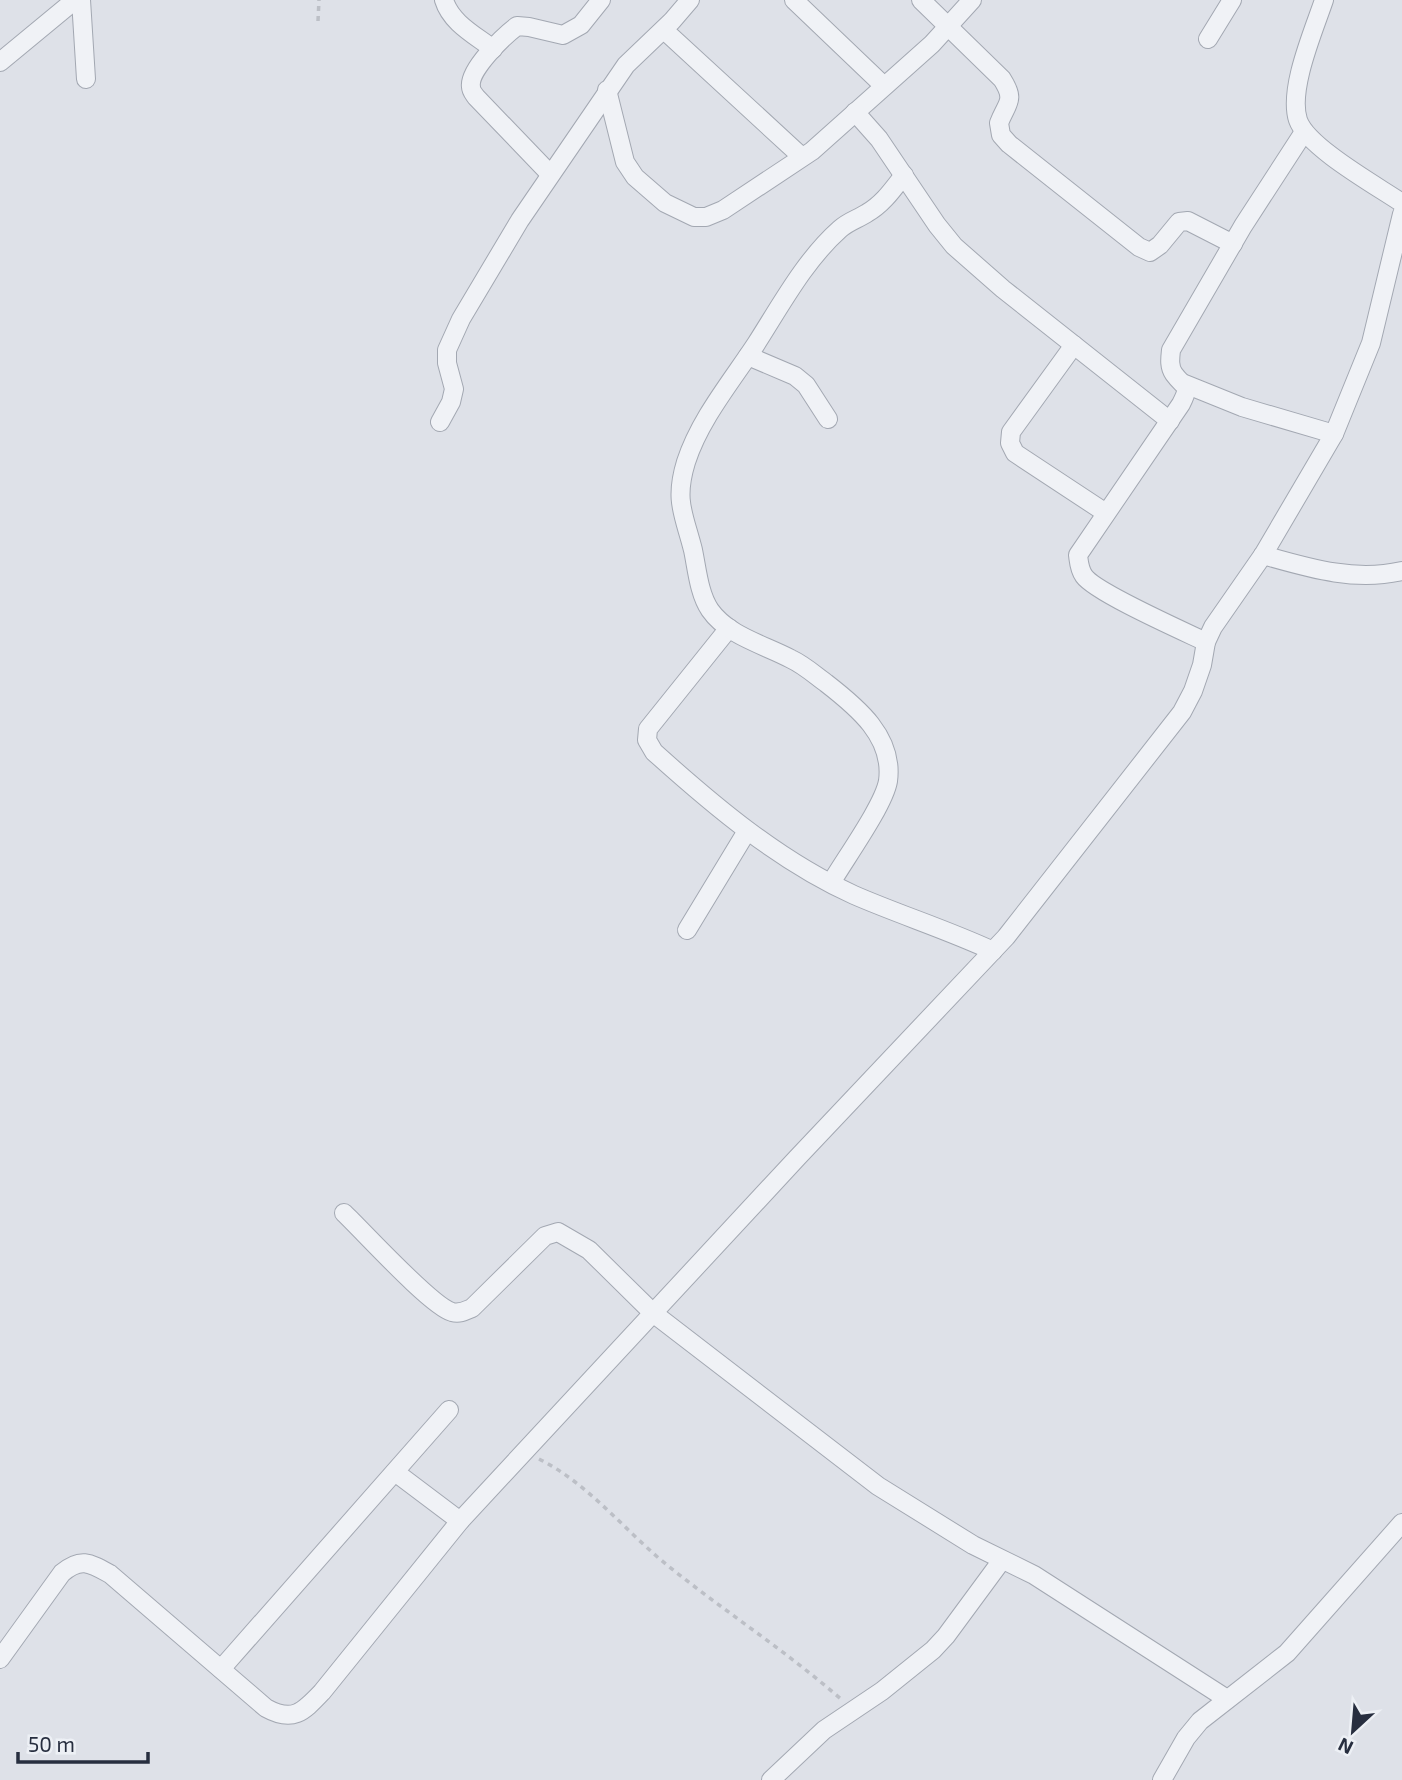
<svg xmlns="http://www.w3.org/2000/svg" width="1402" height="1780" viewBox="0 0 1402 1780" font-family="'Exo 2',sans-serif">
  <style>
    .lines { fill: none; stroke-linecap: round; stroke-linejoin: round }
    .minor-casing { stroke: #a3a8b2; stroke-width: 20 }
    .path { stroke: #bcbfc6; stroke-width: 3.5; stroke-dasharray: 5 5; stroke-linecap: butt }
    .minor { stroke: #f0f2f6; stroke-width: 18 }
  </style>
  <rect width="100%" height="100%" fill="#dee1e8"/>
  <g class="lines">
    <g class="minor-casing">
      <g id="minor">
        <polyline points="81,0 86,79"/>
        <path d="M 444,0 C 451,23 475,35 493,49"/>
        <polyline points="794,0 884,86"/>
        <path d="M 921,0 L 1002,79 C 1016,101 1007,102 999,123 L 1001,135 L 1009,144 L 1139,247 L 1150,252 L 1160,245 L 1179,222 L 1188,221 L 1233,244"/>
        <path d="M 1324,0 C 1314,30 1288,89 1298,120 C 1307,147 1377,186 1402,203"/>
        <polyline points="664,30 802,157"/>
        <polyline points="1208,39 1232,0"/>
        <polyline points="0,62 75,0"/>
        <polyline points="607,90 625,162 635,177 665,203 694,217 706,217 723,210 812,151 932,44 972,0"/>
        <polyline points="855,112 879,139 937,225 954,246 1003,289 1170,421"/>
        <path d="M 550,174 L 476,97 C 474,94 471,91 471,87 C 468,70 504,36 517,26 L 529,27 L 563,35 L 581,25 L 601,0"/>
        <polyline points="1074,345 1011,432 1010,443 1015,453 1106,513"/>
        <polyline points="748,356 795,376 806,385 828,419"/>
        <polyline points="1185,384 1242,407 1334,434"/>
        <polyline points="440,422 451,402 454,389 447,363 447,350 461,319 520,220 626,65 672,21 690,0"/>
        <path d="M 1263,555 C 1309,568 1354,582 1402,571"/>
        <path d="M 729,628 L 648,729 L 647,740 L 654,752 C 714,806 779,861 854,895 C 900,915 948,930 993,951"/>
        <path d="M 1206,642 C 1183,631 1095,592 1084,576 C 1079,569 1079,562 1078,555 L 1181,404 C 1191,384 1185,389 1174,374 C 1169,367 1170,359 1171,350 L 1243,226 L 1304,132"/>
        <path d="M 831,883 C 845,859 884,805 888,781 C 894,737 857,707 826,683 C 815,675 804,665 791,659 C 765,645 728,636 710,610 C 699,594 697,569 693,550 C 684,514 674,501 686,462 C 700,419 731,382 756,344 C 781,305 805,260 840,229 C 849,221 858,219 867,213 C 883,204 893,189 904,175"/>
        <polyline points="687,930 747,831"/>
        <path d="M 344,1213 C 364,1232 431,1306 452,1312 C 460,1314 465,1311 472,1308 L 545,1236 L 558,1232 L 589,1250 L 653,1313 L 878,1486 L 973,1545 L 1034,1575 L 1227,1699"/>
        <polyline points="395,1472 460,1521"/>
        <path d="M 0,1659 L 62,1573 C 81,1557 90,1563 110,1574 L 266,1708 C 293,1723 303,1712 322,1692 L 460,1521 L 797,1158 L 1006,937 L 1182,712 L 1193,691 L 1202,665 L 1206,642 L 1213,627 L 1263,555 L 1334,434 L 1371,343 L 1402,214"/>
        <polyline points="221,1669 449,1410"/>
        <polyline points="771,1780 824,1730 882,1691 933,1650 946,1636 1002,1560"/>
        <polyline points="1162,1780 1186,1738 1200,1721 1287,1653 1402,1523"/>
      </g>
    </g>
    <g class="path">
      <polyline points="318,21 319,0"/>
      <path d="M 539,1459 C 589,1484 624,1530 667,1565 C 724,1611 786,1651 842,1700"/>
    </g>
    <use href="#minor" class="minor"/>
  </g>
  <g transform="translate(1353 1731) rotate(206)" stroke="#edf0f5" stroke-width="5" paint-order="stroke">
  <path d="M0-5L12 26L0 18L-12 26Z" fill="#272e3f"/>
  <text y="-10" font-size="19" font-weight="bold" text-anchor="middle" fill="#272e3f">N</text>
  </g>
  <path d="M18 1752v10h130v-10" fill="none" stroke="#272e3f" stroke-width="3.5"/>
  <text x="28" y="1752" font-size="21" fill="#272e3f" stroke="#edf0f5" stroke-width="5" paint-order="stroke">50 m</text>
</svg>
